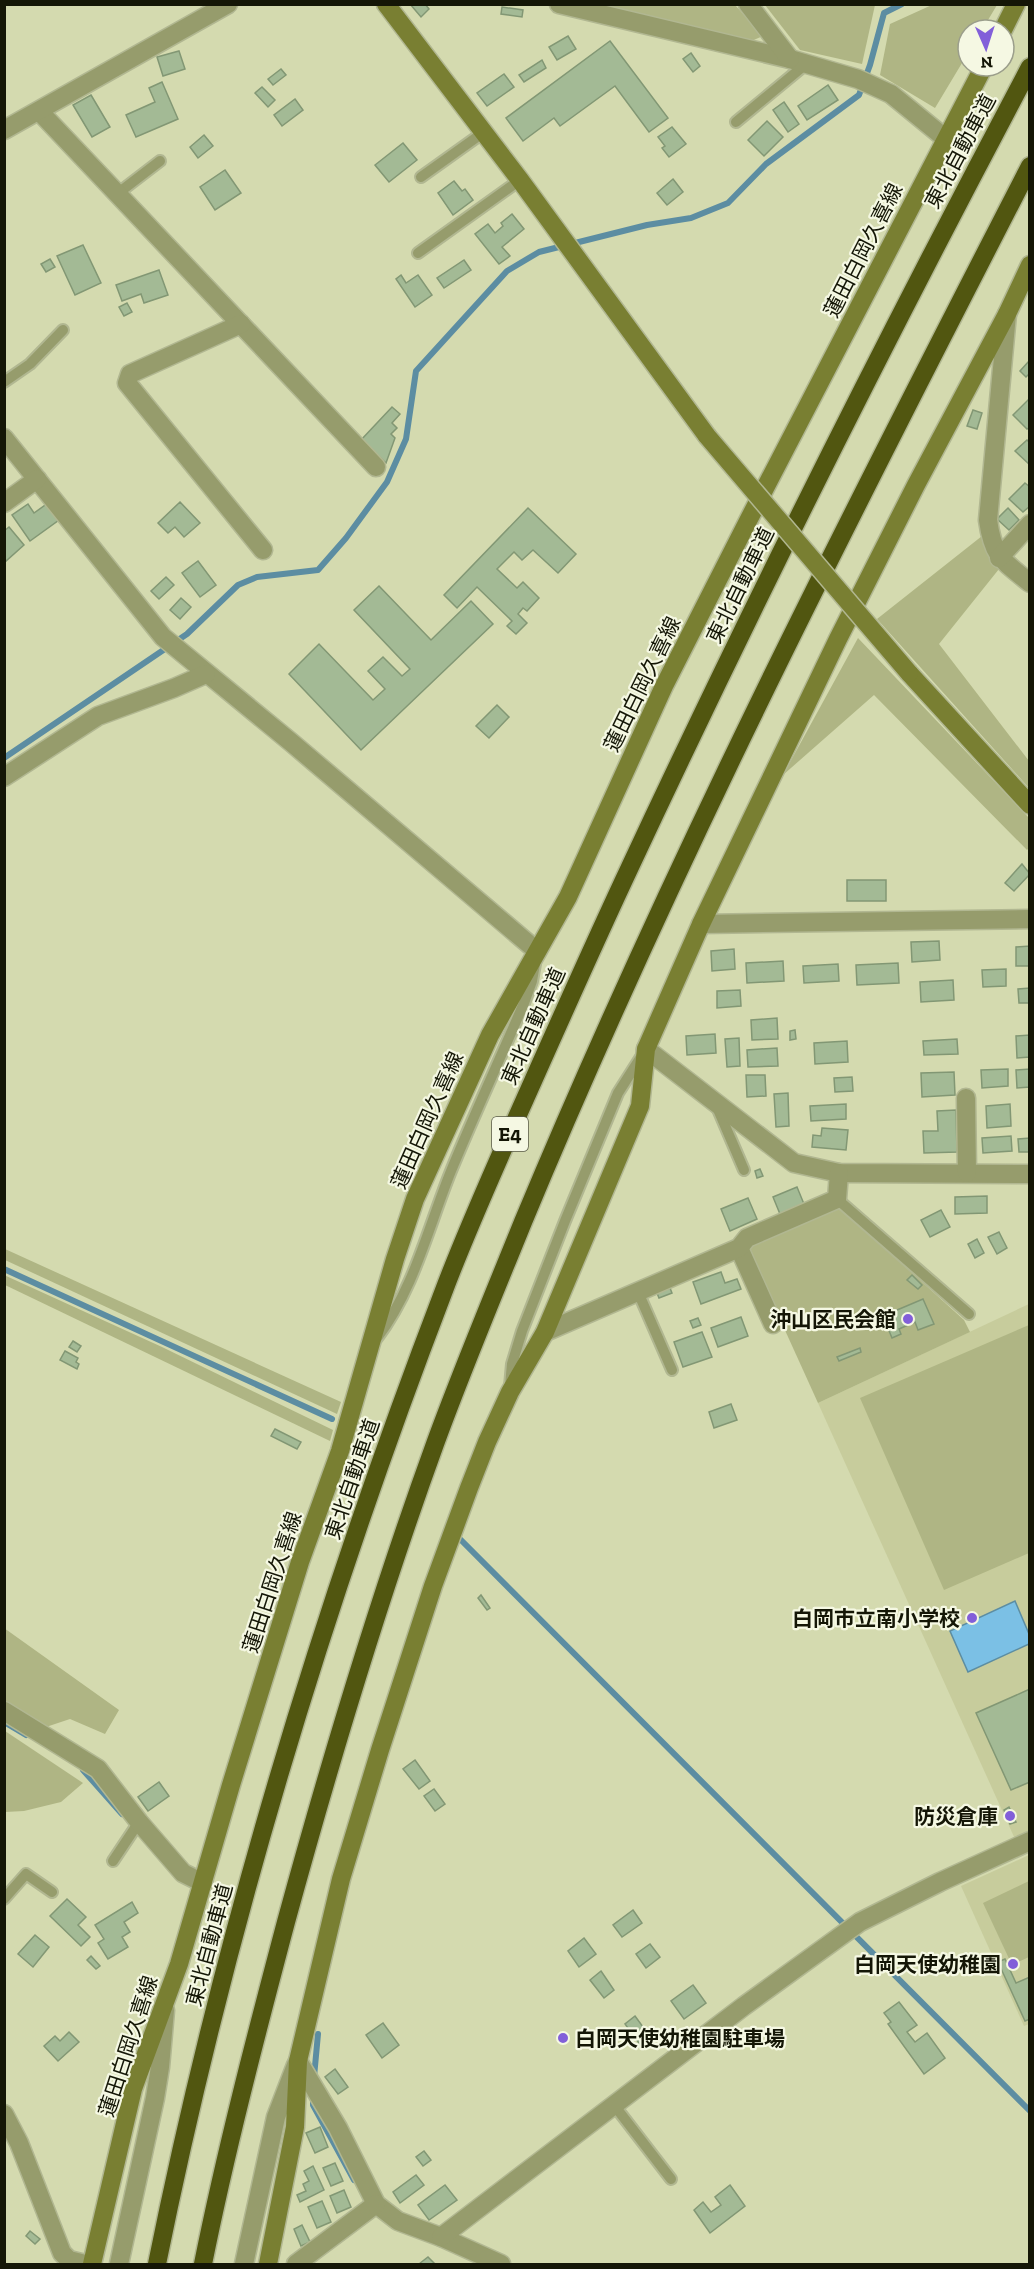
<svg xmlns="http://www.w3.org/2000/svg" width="1034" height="2269" viewBox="0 0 1034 2269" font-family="'Zilla Slab','Noto Sans JP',serif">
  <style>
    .built { fill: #c7cc9c }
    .green { fill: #afb584 }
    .water { fill: #7bc0e5; stroke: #5c8da2; stroke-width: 1.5 }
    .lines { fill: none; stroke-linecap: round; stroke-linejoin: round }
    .stream { stroke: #5c8da2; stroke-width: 6 }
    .building { fill: #a3ba95; stroke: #829774; stroke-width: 1.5 }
    .lane-casing { stroke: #b1b791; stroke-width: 14 }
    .street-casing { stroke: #b1b791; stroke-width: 21 }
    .secondary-casing { stroke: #b1b791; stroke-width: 21 }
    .highway-casing { stroke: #b1b791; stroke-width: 21 }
    .lane { stroke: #969c6c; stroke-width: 10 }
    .street { stroke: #969c6c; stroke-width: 18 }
    .secondary { stroke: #797f32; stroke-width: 18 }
    .highway { stroke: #515610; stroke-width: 18 }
    .secondary-bridge-casing { stroke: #b1b791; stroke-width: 21; stroke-linecap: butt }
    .secondary-bridge { stroke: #797f32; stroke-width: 18 }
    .poi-dot { fill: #825fd9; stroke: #f5f8e3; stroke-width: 2 }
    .labels { text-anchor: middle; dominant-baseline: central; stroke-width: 4.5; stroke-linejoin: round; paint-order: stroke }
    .shield { fill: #f5f8e3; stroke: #585a48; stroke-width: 1.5 }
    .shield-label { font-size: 20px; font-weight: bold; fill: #141606 }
    .street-label { font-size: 21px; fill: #141606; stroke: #f5f8e3 }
    .poi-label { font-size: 21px; font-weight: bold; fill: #141606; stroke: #f5f8e3; text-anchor: end }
  </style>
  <rect width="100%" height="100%" fill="#d4daaf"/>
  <g class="built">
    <polygon points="1029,1304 1029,1833 1015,1839 818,1403"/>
    <polygon points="1029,1855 1029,2024 1024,2026 961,1886"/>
  </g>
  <g class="green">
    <polygon points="934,4 997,5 982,30 968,30 968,53 935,108 880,75 890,24"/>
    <polygon points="596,5 735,5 763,36 749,42"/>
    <polygon points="765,5 875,5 862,64 800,50"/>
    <polygon points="982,536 989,556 999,569 939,644 1029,761 1029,788 877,619"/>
    <polygon points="858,638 1029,818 1029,848 1027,850 874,695 783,775"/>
    <polygon points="838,1206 964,1320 970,1332 818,1403 750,1253 750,1243"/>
    <polygon points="5,1249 341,1402 337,1414 5,1260"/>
    <polygon points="4,1275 162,1347 333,1430 330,1441 5,1285"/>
    <polygon points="1029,1325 1029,1553 944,1590 860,1398"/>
    <polygon points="4,1628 119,1710 105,1734 70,1719 46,1727 5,1701"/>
    <polygon points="5,1731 83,1783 61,1802 24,1811 5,1812"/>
    <polygon points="1029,1881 1029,1957 1012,1965 983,1903"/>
  </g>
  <polygon class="water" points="1015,1601 1029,1634 1029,1644 968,1672 950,1631"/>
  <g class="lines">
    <g class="stream">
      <polyline points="4,758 187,634 238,585 257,577 318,570 346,538 387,482 406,439 416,371 507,271 539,252 647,225 691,218 728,203 766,164 859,95 870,65 884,13 902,4"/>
      <polyline points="4,1269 332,1419"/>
      <polyline points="461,1540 1030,2111"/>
      <polyline points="4,1722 26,1735"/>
      <polyline points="83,1770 122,1814"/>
      <polyline points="314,2077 318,2034"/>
      <polyline points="313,2096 313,2105 354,2180"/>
    </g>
  </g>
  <g class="building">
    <polygon points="410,4 425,4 429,9 421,17"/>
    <polygon points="502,7 523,10 522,17 501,14"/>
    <polygon points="568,36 576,49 557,60 549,47"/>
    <polygon points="610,41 668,118 649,132 615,86 560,126 554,118 523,141 506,118"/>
    <polygon points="179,51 185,69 163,76 157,57"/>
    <polygon points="691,53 700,66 693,72 683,59"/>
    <polygon points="542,60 546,68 524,82 519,75"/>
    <polygon points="281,69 286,75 273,85 268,79"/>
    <polygon points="504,74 514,87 487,106 477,93"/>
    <polygon points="162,82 178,119 136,137 126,115 155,102 149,88"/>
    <polygon points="828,85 838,100 807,120 798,106"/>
    <polygon points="262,87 275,100 268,107 255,93"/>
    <polygon points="91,95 110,127 92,137 73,105"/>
    <polygon points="295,99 303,110 282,126 274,115"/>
    <polygon points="784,102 799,124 788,132 773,110"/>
    <polygon points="767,121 783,137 764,156 748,140"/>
    <polygon points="672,127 686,144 669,157 662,148 665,146 658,137"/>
    <polygon points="204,135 213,146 198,158 190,147"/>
    <polygon points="403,143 417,160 389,182 375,165"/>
    <polygon points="225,170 241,193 215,210 200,187"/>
    <polygon points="673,179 683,192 667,205 657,193"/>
    <polygon points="454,181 462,191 465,189 473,200 453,215 438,193"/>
    <polygon points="512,214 524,229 502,247 510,256 499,264 475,234 488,224 495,233 503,226 501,223"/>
    <polygon points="83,245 101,283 75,295 57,256"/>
    <polygon points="50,259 55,267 46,272 41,264"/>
    <polygon points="464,260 471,270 444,288 437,278"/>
    <polygon points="159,270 168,295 144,303 141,294 122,301 116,285"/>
    <polygon points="401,275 406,283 418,275 432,295 415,307 396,279"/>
    <polygon points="127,303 132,312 124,316 119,307"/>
    <polygon points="1030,360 1030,373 1026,377 1020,371"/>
    <polygon points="1030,398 1030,427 1027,429 1013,415"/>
    <polygon points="392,407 400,414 392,423 397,428 391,434 395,438 386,463 361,440"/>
    <polygon points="973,410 982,413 977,429 967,426"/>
    <polygon points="1027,440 1030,443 1029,464 1015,451"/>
    <polygon points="1025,483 1030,487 1030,506 1023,512 1009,499"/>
    <polygon points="180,502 200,523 184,537 175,527 168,533 158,523"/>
    <polygon points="48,503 59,520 30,541 12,515 28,504 34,513"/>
    <polygon points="528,508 576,554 558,573 533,550 522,560 514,552 497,569 517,588 523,582 539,598 527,611 523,608 518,614 527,623 516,634 507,626 512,621 477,587 457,608 444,595"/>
    <polygon points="1008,508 1019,520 1009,530 997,519"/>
    <polygon points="9,527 24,545 6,561 4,558 4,531"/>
    <polygon points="198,561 216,585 200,597 182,573"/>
    <polygon points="166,577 174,585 159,599 151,591"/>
    <polygon points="379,586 431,640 471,601 493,624 361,750 289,674 319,644 373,700 385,689 368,671 383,657 402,676 410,669 354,610"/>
    <polygon points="181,598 191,607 180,619 170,610"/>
    <polygon points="497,705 509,717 489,738 476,726"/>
    <polygon points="1022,864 1030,874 1014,891 1005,883"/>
    <rect x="847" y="880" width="39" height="21"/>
    <polygon points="939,941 940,960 912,962 911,942"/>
    <polygon points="1030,946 1030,966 1016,966 1016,947"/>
    <polygon points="734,949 735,969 712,971 711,951"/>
    <polygon points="783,961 784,981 747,983 746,963"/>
    <polygon points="898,963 899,983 857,985 856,965"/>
    <polygon points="838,964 839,981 804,983 803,966"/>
    <polygon points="1006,969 1006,986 983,987 982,970"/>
    <polygon points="953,980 954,1000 921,1002 920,982"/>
    <polygon points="1030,988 1030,1003 1019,1003 1018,989"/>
    <polygon points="740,990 741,1006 717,1008 717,991"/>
    <polygon points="777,1018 778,1039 752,1040 751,1020"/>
    <polygon points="795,1030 796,1039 790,1040 790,1031"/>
    <polygon points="715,1034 716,1053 687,1055 686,1036"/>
    <polygon points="1030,1035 1030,1057 1017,1058 1016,1036"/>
    <polygon points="739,1038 740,1066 727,1067 725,1039"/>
    <polygon points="957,1039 958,1054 924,1055 923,1041"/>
    <polygon points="847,1041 848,1062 815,1064 814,1043"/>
    <polygon points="777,1048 778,1066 748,1067 747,1050"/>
    <polygon points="1008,1069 1008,1086 982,1088 981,1070"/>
    <polygon points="1030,1069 1030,1087 1017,1088 1016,1070"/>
    <polygon points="954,1072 955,1095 922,1097 921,1073"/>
    <polygon points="746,1075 765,1075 766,1096 747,1097"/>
    <polygon points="852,1077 853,1091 835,1092 834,1078"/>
    <polygon points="788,1093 789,1126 776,1127 774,1094"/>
    <polygon points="846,1104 846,1119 811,1121 810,1106"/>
    <polygon points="1010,1104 1011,1126 987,1128 986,1106"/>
    <polygon points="956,1110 957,1152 924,1153 923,1131 938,1131 937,1111"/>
    <polygon points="822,1128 848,1130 846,1150 812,1147 813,1135 821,1136"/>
    <polygon points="1011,1136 1012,1151 983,1153 982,1138"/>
    <polygon points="1030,1138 1030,1152 1019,1152 1018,1139"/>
    <polygon points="760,1169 763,1176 757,1178 755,1171"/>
    <polygon points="797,1187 804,1204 780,1214 773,1197"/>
    <polygon points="987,1196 987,1213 955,1214 955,1197"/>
    <polygon points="748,1198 757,1219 730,1231 721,1209"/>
    <polygon points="941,1210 950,1227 930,1237 921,1220"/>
    <polygon points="999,1232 1007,1248 997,1254 988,1237"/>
    <polygon points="977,1239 984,1253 975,1258 968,1244"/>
    <polygon points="721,1272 725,1283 737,1279 741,1289 701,1304 693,1282"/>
    <polygon points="912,1275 922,1285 918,1289 907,1280"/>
    <polygon points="670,1288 672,1293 659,1298 657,1293"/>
    <polygon points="923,1299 934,1324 918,1330 915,1322 899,1329 901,1334 892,1338 883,1316"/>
    <polygon points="741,1317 748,1336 718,1347 711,1328"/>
    <polygon points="698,1318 701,1325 693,1328 690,1321"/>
    <polygon points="702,1332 712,1357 683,1367 674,1342"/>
    <polygon points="73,1341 81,1346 77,1352 69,1347"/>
    <polygon points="860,1348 861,1352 839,1361 837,1357"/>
    <polygon points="65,1351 78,1358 76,1362 79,1364 77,1369 60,1360"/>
    <polygon points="731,1404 737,1420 714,1428 709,1412"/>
    <polygon points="275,1429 301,1442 297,1449 271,1436"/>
    <polygon points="481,1595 490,1608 487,1610 478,1598"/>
    <polygon points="1030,1689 1030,1782 1011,1790 976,1713"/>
    <polygon points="415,1760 430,1781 419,1789 403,1769"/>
    <polygon points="159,1782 169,1796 148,1811 138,1797"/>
    <polygon points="434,1789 445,1804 435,1811 424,1796"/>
    <polygon points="1009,1807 1016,1822 1010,1824 1004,1810"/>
    <polygon points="67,1899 86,1917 78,1925 90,1937 81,1946 50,1916"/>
    <polygon points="132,1902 138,1913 124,1922 130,1932 122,1937 128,1947 108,1959 98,1943 104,1939 95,1925"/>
    <polygon points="633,1910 642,1923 622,1937 613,1925"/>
    <polygon points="35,1935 49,1947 33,1967 18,1954"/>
    <polygon points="584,1938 596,1954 579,1967 568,1951"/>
    <polygon points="650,1944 660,1957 646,1968 636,1954"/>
    <polygon points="91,1956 100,1966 96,1969 87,1960"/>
    <polygon points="1005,1959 1016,1983 1030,1977 1030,2019 1025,2021 998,1962"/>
    <polygon points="601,1971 614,1990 604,1998 590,1980"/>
    <polygon points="693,1985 706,2003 684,2019 671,2001"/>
    <polygon points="899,2002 917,2025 907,2032 915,2042 927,2033 945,2058 924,2074 888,2024 891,2022 884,2013"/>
    <polygon points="635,2016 651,2038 641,2046 625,2024"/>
    <polygon points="383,2023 399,2045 382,2058 366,2035"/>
    <polygon points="69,2032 79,2042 58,2061 44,2046 55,2036 60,2041"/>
    <polygon points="335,2069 348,2087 338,2094 325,2077"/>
    <polygon points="320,2127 328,2147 315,2153 306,2133"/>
    <polygon points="424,2151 431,2160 423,2166 416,2157"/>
    <polygon points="335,2163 343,2181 331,2186 323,2168"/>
    <polygon points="313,2166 324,2190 300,2202 297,2195 306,2191 303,2184 309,2181 304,2171"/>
    <polygon points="416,2175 424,2185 400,2203 393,2192"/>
    <polygon points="445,2185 457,2200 429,2220 418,2205"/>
    <polygon points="730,2185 745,2206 710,2233 694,2210 703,2202 711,2212 721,2205 715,2197"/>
    <polygon points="344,2190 351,2207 337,2213 330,2196"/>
    <polygon points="322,2201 331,2222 317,2228 308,2207"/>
    <polygon points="302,2225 310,2242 301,2246 294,2229"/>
    <polygon points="30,2231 40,2239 35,2244 26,2236"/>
    <polygon points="428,2257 435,2264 419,2264"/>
  </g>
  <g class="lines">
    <g class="lane-casing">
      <g id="lane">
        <polyline points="736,122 806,64"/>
        <polyline points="421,177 484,132"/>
        <polyline points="117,194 160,161"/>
        <polyline points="418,253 520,180"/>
        <polyline points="4,382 30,364 63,330"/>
        <polyline points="717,1107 744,1170"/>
        <polyline points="837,1199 969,1314"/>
        <polyline points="638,1292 672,1370"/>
        <path d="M 377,1338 C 414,1289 428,1228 451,1171 C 474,1115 500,1059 524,1003 L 532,981 L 535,964"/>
        <polyline points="510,1386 512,1364 522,1331 565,1221 618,1093 641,1057"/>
        <polyline points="113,1861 139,1822"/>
        <polyline points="4,1899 26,1874 52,1892"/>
        <polyline points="614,2105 671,2179"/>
      </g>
    </g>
    <g class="street-casing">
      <g id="street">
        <polyline points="559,4 790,59 858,79 891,94 946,139"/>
        <polyline points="748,4 790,59"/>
        <polyline points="39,111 376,467"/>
        <polyline points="4,130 228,4"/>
        <path d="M 1007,314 L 988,520 C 993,557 1002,560 1030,583"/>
        <polyline points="241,324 130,374 127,383 263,550"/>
        <polyline points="4,438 163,637 292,743 537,951"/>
        <polyline points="4,503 37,479"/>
        <polyline points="999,558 1030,524"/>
        <polyline points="4,777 98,716 174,688 206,674"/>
        <polyline points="701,924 1030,919"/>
        <polyline points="646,1049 794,1163 839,1173 1030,1174"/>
        <polyline points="966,1098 967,1173"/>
        <polyline points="739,1248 773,1324"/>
        <polyline points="545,1332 739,1248 747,1238 837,1199 839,1173"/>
        <polyline points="4,1711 98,1769 139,1822 183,1873 203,1883"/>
        <polyline points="298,2061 338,2128 376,2204 398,2221 441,2237 501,2264"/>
        <polyline points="4,2114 19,2143 62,2253 69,2260 85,2264"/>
        <polyline points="441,2237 744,2006 860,1922 940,1882 1030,1841"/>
        <polyline points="119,2264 155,2098 160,2067 165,2010"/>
        <polyline points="244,2264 276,2117 296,2065"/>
        <polyline points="296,2264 376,2204"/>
      </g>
    </g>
    <g class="secondary-casing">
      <g id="secondary">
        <polyline points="386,4 520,180 707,436"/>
        <polyline points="1003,30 1016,4"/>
        <polyline points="909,673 1030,805"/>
        <polyline points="92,2264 133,2089 179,1964 231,1785 300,1562 340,1451 395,1259 415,1199 490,1035 568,897 664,686 749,519 984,66"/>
        <polyline points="268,2264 295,2127 298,2061 341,1879 380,1750 433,1586 469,1488 487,1442 510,1392 545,1332 640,1106 646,1049 701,924 838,639 916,485 1007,314 1030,265"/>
      </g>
    </g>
    <g class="highway-casing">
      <g id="highway">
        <path d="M 157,2264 C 224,1933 322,1609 443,1293 C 465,1234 492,1175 517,1117 C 554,1034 591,950 630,867 C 756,597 890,331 1030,67"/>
        <path d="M 203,2264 C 226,2150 256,2035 286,1922 C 330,1761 378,1601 435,1444 C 462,1370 493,1296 523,1222 C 673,861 851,514 1030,166"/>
      </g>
    </g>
    <use href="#lane" class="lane"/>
    <use href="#street" class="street"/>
    <use href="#secondary" class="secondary"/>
    <use href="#highway" class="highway"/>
    <g class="secondary-bridge-casing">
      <polyline id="secondary-bridge" points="707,436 909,673"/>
    </g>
    <use href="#secondary-bridge" class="secondary-bridge"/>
  </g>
  <g class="poi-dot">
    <circle cx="908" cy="1319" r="6"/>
    <circle cx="972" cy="1618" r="6"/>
    <circle cx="1010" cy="1816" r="6"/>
    <circle cx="1013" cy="1964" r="6"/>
    <circle cx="563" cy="2038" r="6"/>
  </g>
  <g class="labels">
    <rect class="shield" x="492" y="1117" width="36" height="34" rx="4.5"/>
    <g class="shield-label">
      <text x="510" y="1134">E4</text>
    </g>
    <g class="street-label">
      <text transform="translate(960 151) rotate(-62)">東北自動車道</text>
      <text transform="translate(863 250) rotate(-63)">蓮田白岡久喜線</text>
      <text transform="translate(740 585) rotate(-64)">東北自動車道</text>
      <text transform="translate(642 684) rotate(-64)">蓮田白岡久喜線</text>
      <text transform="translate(533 1026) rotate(-66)">東北自動車道</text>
      <text transform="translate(427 1120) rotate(-66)">蓮田白岡久喜線</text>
      <text transform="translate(352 1479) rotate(-71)">東北自動車道</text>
      <text transform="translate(272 1582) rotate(-72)">蓮田白岡久喜線</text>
      <text transform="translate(209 1945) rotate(-75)">東北自動車道</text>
      <text transform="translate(128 2046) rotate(-72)">蓮田白岡久喜線</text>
    </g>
    <g class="poi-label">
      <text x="896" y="1319">沖山区民会館</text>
      <text x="960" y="1618">白岡市立南小学校</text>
      <text x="998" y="1816">防災倉庫</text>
      <text x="1001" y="1964">白岡天使幼稚園</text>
      <text x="575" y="2038" text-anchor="start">白岡天使幼稚園駐車場</text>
    </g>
  </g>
  <rect width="1034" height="2269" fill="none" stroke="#141606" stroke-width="12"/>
  <g transform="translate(986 48) rotate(177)"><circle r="28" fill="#f5f8e3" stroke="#9b9e8b" stroke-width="1.5"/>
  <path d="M0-4.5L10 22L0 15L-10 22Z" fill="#825fd9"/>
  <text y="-9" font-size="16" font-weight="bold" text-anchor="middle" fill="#141606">N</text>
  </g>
</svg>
